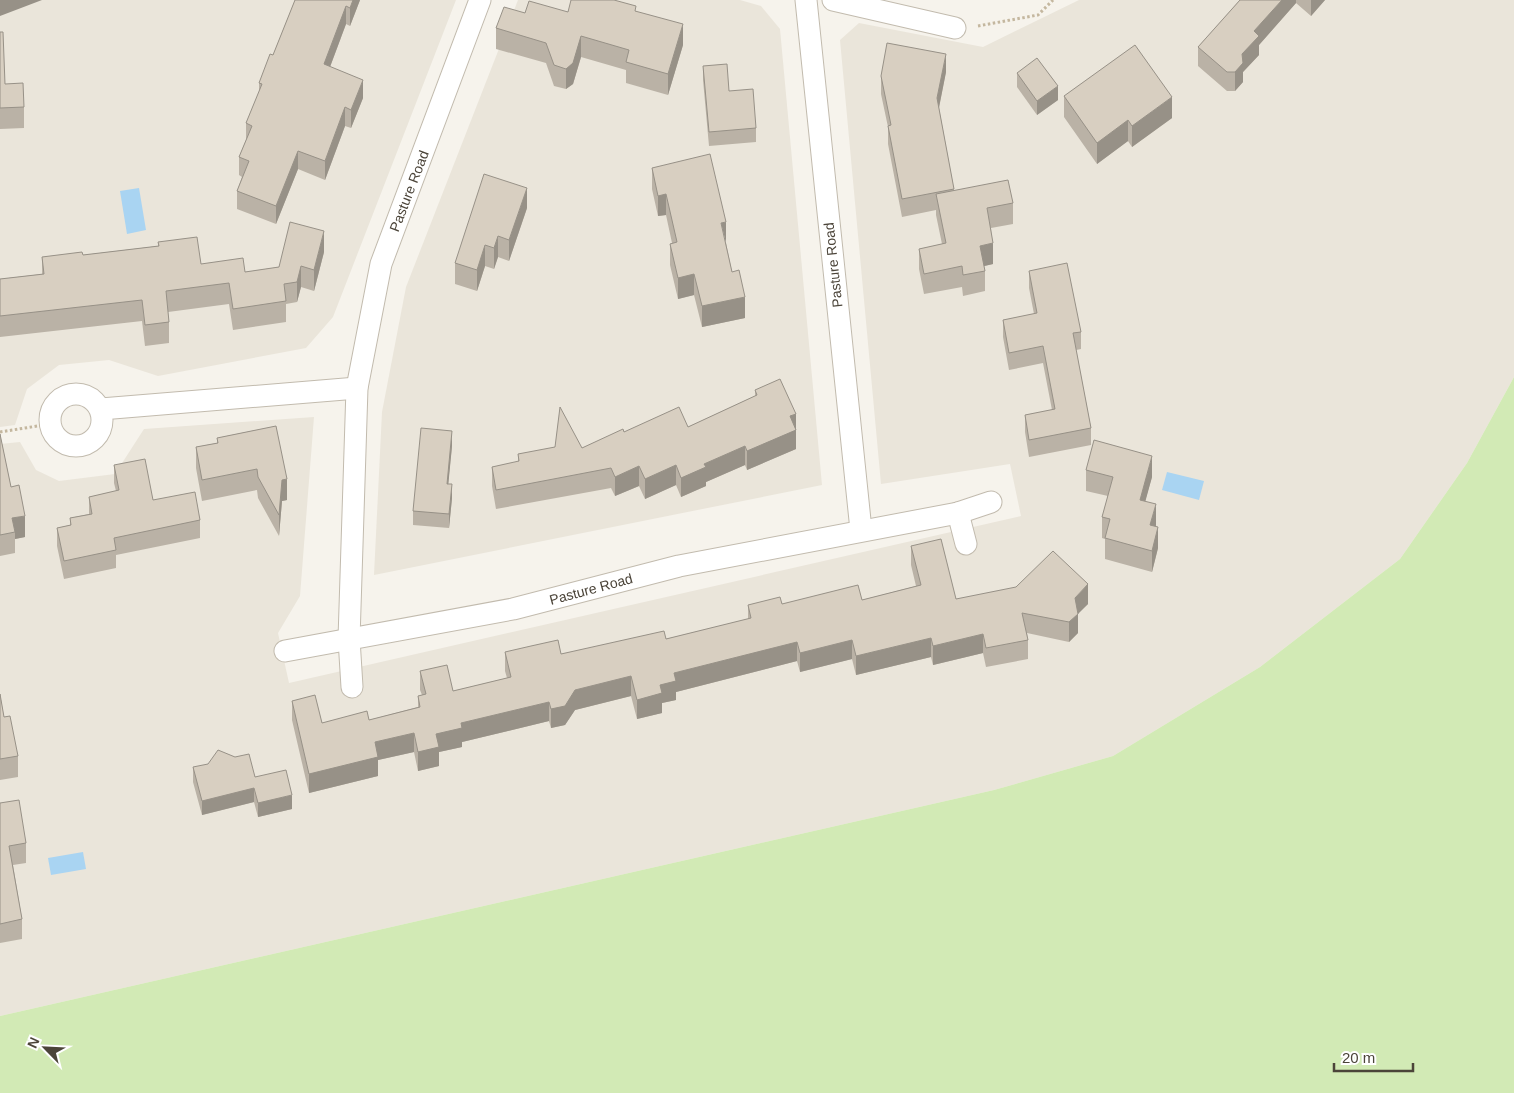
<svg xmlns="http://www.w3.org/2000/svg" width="1514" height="1093" viewBox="0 0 1514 1093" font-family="Helvetica,sans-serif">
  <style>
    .residential { fill: #eae5da }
    .green { fill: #d2eab5 }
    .water { fill: #a9d4f2 }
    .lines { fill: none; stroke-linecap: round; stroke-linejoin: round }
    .street-casing { stroke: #c2bbae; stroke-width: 23 }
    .path { stroke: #c4b79f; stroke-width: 3; stroke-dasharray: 2.5 2.5; stroke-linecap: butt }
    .street { stroke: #fff; stroke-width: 21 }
    .wall { fill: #bab2a6 }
    .shaded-wall { fill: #979187 }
    .building { fill: #d8cfc1; stroke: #979187 }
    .labels { text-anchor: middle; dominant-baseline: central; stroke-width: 4; stroke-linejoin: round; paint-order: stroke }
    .street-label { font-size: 14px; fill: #4b4439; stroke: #fff }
  </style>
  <rect width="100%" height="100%" fill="#f6f3ec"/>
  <g class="residential">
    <polygon points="0,0 456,0 333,317 306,348 158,376 109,360 59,365 27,389 15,425 0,427"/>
    <polygon points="518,0 740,0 761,6 780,29 822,485 374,575 382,412 406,287"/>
    <polygon points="1079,0 1514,0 1514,377 1467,463 1400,559 1260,667 1113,756 994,790 0,1016 0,444 20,442 36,470 59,481 115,474 144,429 314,417 300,596 278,633 289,683 1021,516 1010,464 881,484 840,40 859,23 983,47"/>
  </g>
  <polygon class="green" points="1514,377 1514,1093 0,1093 0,1016 994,790 1113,756 1260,667 1400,559 1467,463"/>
  <g class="water">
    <polygon points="139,188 146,230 127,234 120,191"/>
    <polygon points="1167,472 1204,481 1199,500 1162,490"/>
    <polygon points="83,852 86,869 51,875 48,858"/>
  </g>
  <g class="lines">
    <g class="street-casing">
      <g id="street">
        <polyline points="806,0 861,530"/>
        <polyline points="833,0 955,28"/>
        <circle cx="76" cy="420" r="26"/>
        <polyline points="101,409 357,388"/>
        <polyline points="958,513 966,544"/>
        <polyline points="285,651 513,609 679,566 958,513 991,502"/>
        <polyline points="352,687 349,639 357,388 381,264 480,0"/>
      </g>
    </g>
    <g class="path">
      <polyline points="978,26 1038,15 1053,0"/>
      <polyline points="0,432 50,424"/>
    </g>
    <use href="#street" class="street"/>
  </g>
  <g class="wall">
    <polygon points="295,0 360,0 350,26 346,24 330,67 363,98 351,128 345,126 325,180 298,169 276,224 237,209 237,191 242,177 239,175 239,157 246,140 246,123 259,92 259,83 273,55"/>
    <polygon points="1240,0 1325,0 1311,16 1296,3 1259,45 1259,55 1243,72 1243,82 1235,91 1227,91 1198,66 1198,47"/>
    <polygon points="636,11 683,45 668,95 626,83 626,70 581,57 573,84 566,89 554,86 546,63 496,49 496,28 525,13"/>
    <polygon points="0,32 5,84 24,107 24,128 0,129"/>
    <polygon points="703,66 729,91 756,128 756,142 709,146 703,80"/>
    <polygon points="946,72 939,108 954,190 1013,203 1013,224 991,228 993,264 984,266 985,271 985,291 963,296 962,287 924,294 919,269 919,249 942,244 936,215 936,210 902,217 888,144 888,127 881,94 881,76"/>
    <polygon points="1017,73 1058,100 1037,115 1017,87"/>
    <polygon points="1064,96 1172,118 1132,147 1128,141 1097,164 1064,117"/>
    <polygon points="652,168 726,243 732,272 745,318 702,327 694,295 678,299 670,265 670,244 672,243 666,215 658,216 652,189"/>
    <polygon points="527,208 509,261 498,257 494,269 485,266 477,291 455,284 455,263"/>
    <polygon points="158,242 201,264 245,272 279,267 324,252 314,291 301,287 297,302 286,304 286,322 233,330 229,304 168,312 169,322 169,343 145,346 142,321 0,337 0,279 42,274 42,257 83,255 158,246"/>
    <polygon points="1029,271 1081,332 1081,349 1076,350 1091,428 1091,445 1029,457 1025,432 1025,415 1052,410 1043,363 1009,370 1003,337 1003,320 1034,314 1029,288"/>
    <polygon points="755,390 796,414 796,449 747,470 745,465 706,482 706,486 681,497 676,485 645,499 639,486 615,496 611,488 496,509 492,486 492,467 518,462 518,454 582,448 624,432 688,427 755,396"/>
    <polygon points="276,426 287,500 282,501 279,536 258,498 257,490 202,501 196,468 196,447 217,443 217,438"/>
    <polygon points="0,434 11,487 25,537 15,539 15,553 0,556"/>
    <polygon points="452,446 448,484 452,498 449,528 413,525 413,511"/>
    <polygon points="114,465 153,500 200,520 200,538 116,555 116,568 64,579 57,546 57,528 70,525 70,518 89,514 89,497 116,491 114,483"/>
    <polygon points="1086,470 1152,477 1145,501 1156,525 1158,548 1152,572 1105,559 1105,539 1102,538 1102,517 1108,496 1086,491"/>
    <polygon points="911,546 956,599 1088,604 1078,613 1078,633 1069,642 1027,633 1028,640 1028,659 986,667 983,653 933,665 931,657 856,675 852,659 800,672 797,661 676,692 676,700 662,703 662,713 637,719 631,696 575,710 565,725 551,728 549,721 462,742 462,747 439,752 439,766 418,771 414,752 378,760 378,776 309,793 292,720 292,701 322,723 369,720 418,707 418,696 422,695 420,690 420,671 453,691 507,678 505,671 505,652 561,654 666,639 748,619 748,605 782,604 862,600 916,586 911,565"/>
    <polygon points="0,694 4,717 18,756 18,777 0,780"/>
    <polygon points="193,767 255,777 292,809 258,817 254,802 202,815 193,782"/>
    <polygon points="0,803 26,843 26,863 13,865 22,919 22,939 0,943"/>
  </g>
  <g class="shaded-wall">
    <polygon points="0,0 42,0 0,16"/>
    <polygon points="353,0 360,0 350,26 350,8"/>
    <polygon points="1282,0 1296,0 1296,3 1259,45 1259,55 1243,72 1243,82 1235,91 1235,72 1242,54 1254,31"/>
    <polygon points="1311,0 1325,0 1311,16"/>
    <polygon points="346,6 346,24 324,83 324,64"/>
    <polygon points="683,24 683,45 668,95 668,74"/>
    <polygon points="581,36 581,57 573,84 566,89 566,69"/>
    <polygon points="946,54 946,72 937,117 937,98"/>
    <polygon points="363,80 363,98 351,128 351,110"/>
    <polygon points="1058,86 1058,100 1037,115 1037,101"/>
    <polygon points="1172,97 1172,118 1132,147 1132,126"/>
    <polygon points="345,107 345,126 325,180 325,161"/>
    <polygon points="1128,120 1128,141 1097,164 1097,143"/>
    <polygon points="298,151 298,169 276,224 276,206"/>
    <polygon points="527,188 527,208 509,261 509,240"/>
    <polygon points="666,194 666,215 658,216 658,196"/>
    <polygon points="726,222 726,243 721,223"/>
    <polygon points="324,231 324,252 314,291 314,270"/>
    <polygon points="498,236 498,257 494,269 494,248"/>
    <polygon points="993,243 993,264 980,267 980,246"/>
    <polygon points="485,245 485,266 477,291 477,270"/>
    <polygon points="301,266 301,287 297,302 297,282"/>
    <polygon points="694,274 694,295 678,299 678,278"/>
    <polygon points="745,297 745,318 702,327 702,306"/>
    <polygon points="796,414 796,449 747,470 747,451 790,416"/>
    <polygon points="452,431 452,446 447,498 447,484"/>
    <polygon points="745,446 745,465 706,482 706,486 681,497 681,478 704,464"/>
    <polygon points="1152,456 1152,477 1140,521 1140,500"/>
    <polygon points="676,465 676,485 645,499 645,479"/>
    <polygon points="639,466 639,486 615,496 615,477"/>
    <polygon points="287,479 287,500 282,501 279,536 279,515 282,480"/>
    <polygon points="452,484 452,498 449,528 449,514"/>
    <polygon points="1156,504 1156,525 1150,546 1150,525"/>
    <polygon points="25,516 25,537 15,539 15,532 12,518"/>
    <polygon points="1158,527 1158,548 1152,572 1152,551"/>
    <polygon points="1088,584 1088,604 1075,617 1075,598"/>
    <polygon points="1078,614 1078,633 1069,642 1069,622"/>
    <polygon points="983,634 983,653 933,665 933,646"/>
    <polygon points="931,638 931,657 856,675 856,656"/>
    <polygon points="852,640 852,659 800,672 800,653"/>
    <polygon points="797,642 797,661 676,692 676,700 662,703 662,713 637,719 637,700 660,685 674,673"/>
    <polygon points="631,676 631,696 575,710 565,725 551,728 551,709 575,690"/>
    <polygon points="549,702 549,721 462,742 462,747 439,752 439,766 418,771 418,752 436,734 461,723"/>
    <polygon points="414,733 414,752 378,760 378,776 309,793 309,774 375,742"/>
    <polygon points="254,788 254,802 202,815 202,801"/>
    <polygon points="292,795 292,809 258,817 258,803"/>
  </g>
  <g class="building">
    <polygon points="295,0 353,0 350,8 346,6 324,64 363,80 351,110 345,107 325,161 298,151 276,206 237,191 249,161 239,157 252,126 246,123 262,84 259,83 270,54 273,55"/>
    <polygon points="571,0 614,0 636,6 635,11 683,24 668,74 626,62 629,50 581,36 573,63 566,69 554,65 546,43 496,28 504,7 525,13 529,1 568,12"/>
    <polygon points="1240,0 1282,0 1254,31 1259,36 1242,54 1243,63 1235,72 1227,72 1198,47"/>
    <polygon points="0,32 3,32 5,84 23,83 24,107 0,108"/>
    <polygon points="887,43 946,54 937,98 954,189 902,199 888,126 891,125 881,76"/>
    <polygon points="1135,45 1172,97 1132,126 1128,120 1097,143 1064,96"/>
    <polygon points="1037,58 1058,86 1037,101 1017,73"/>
    <polygon points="727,64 729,91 753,89 756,128 709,132 703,66"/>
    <polygon points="710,154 726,222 721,223 732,272 739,270 745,297 702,306 694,274 678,278 670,244 677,242 666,194 658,196 652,168"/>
    <polygon points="484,174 527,188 509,240 498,236 494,248 485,245 477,270 455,263"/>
    <polygon points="1008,180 1013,203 987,208 993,243 980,246 985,271 963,275 962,266 924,274 919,249 946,243 936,194"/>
    <polygon points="290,222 324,231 314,270 301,266 297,282 284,284 286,301 233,309 229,283 166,291 169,322 145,325 142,300 0,316 0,279 44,274 42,257 82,252 83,255 159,246 158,242 197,237 201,264 243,258 245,272 279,267"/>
    <polygon points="1067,263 1081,332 1073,333 1091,428 1029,440 1025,415 1055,409 1043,346 1009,353 1003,320 1037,313 1029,271"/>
    <polygon points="780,379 796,414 790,416 796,430 747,451 745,446 704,464 706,467 681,478 676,465 645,479 639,466 615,477 611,468 496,490 492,467 519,461 518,454 555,447 560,407 582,448 623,429 624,432 679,407 688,427 757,395 755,390"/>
    <polygon points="276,426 287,479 282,480 279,515 258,477 257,469 202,480 196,447 218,443 217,438"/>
    <polygon points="421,428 452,431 447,484 452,484 449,514 413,511"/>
    <polygon points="0,434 11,487 19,485 25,516 12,518 15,532 0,535"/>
    <polygon points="1094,440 1152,456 1140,500 1156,504 1150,525 1158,527 1152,551 1105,538 1110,519 1102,517 1113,477 1086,470"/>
    <polygon points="145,459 153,500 195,492 200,520 114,538 116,550 64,561 57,528 71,525 70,518 92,514 89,497 119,490 114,465"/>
    <polygon points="941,539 956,599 1016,587 1053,551 1088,584 1075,598 1078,614 1069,622 1022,613 1028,640 986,648 983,634 933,646 931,638 856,656 852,640 800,653 797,642 674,673 676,681 660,685 662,693 637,700 631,676 575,690 565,706 551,709 549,702 461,723 462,728 436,734 439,747 418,752 414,733 375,742 378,757 309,774 292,701 315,695 322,723 367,711 369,720 420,707 418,696 426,694 420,671 447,665 453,691 511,677 505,652 531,646 558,640 561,654 664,631 666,639 751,618 748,605 780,597 782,604 858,585 862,600 921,585 911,546"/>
    <polygon points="0,694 4,717 10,716 18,756 0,759"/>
    <polygon points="218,750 235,757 249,754 255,777 286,770 292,795 258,803 254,788 202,801 193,767 208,764"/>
    <polygon points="19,800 26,843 9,846 22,919 0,924 0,803"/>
  </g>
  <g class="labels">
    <g class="street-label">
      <text transform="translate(409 191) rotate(-69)">Pasture Road</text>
      <text transform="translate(833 265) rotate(-96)">Pasture Road</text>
      <text transform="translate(591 589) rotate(-15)">Pasture Road</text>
    </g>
  </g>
  <g transform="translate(45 1048) rotate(294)" stroke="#ffffff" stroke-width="4" paint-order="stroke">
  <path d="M0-4L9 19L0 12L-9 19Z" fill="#4b4439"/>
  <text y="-8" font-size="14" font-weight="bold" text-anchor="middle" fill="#4b4439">N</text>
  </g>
  <path d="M1334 1063v8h79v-8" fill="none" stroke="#4b4439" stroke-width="2.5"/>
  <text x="1342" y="1063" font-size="15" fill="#4b4439" stroke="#ffffff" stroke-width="4" paint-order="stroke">20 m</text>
</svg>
